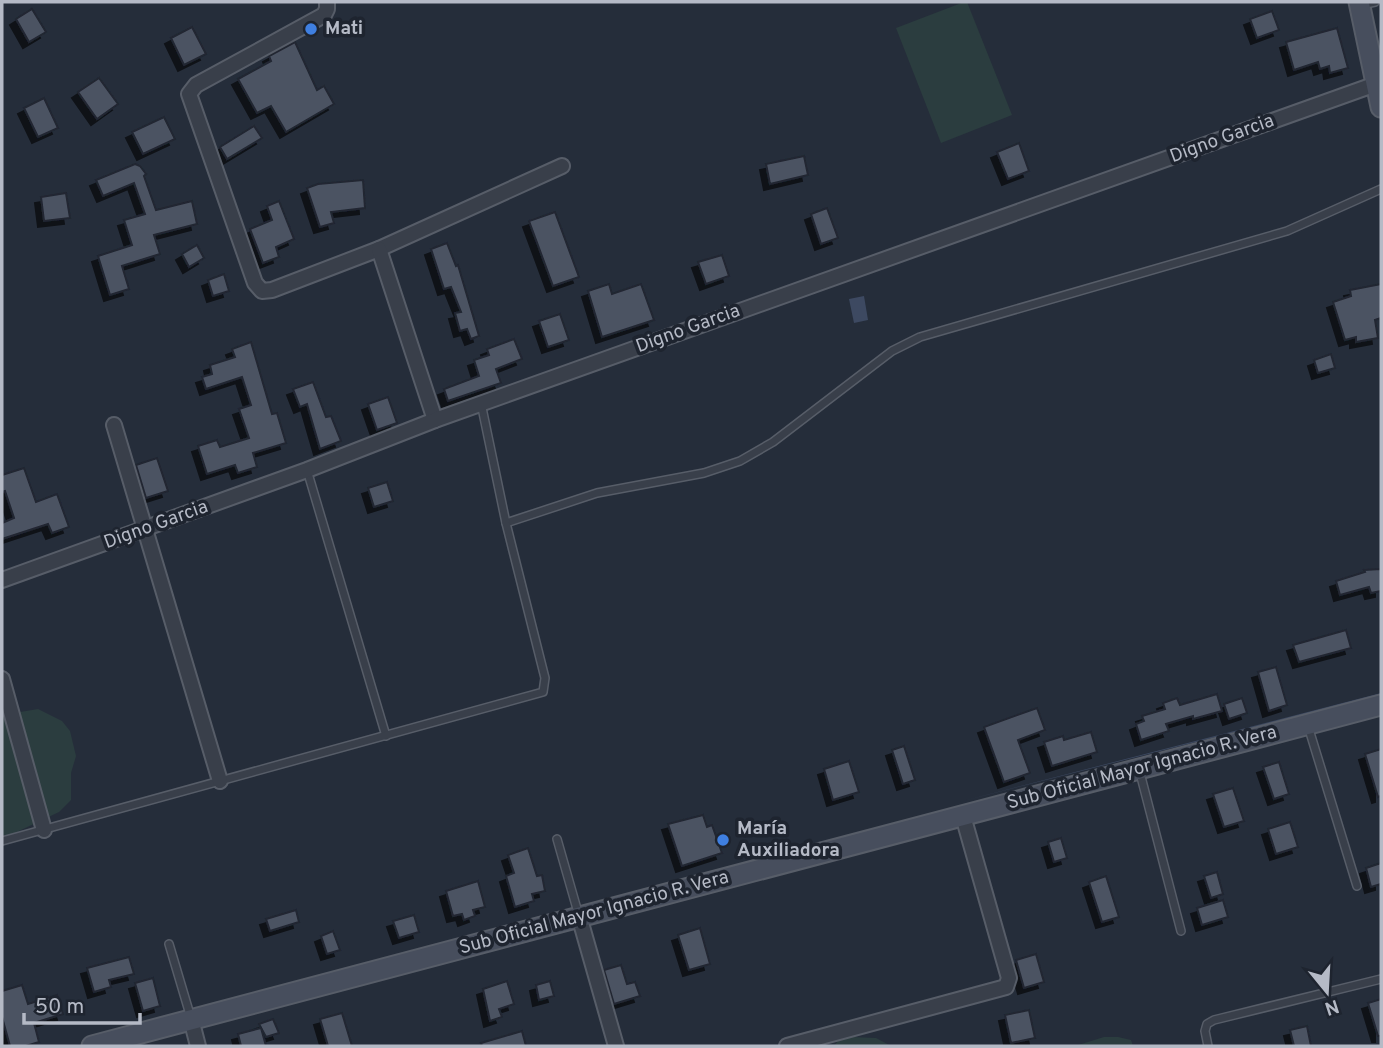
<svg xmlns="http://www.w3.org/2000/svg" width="1383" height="1048" viewBox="0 0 1383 1048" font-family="Overpass,sans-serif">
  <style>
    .green { fill: #2b3d3f }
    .water { fill: #3d4961 }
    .building { fill: #4c5362; stroke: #202631; stroke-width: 2; filter: url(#shadow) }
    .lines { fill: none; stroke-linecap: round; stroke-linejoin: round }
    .lane-casing { stroke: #575d68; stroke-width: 10 }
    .street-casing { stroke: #575d68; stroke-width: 18 }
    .secondary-casing { stroke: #575d68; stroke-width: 23 }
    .lane { stroke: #393f4a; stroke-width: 7 }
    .street { stroke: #393f4a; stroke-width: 14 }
    .secondary { stroke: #474e5d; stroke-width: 19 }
    .shop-dot { fill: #3f7fe0; stroke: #1e242f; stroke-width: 2.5 }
    .labels { text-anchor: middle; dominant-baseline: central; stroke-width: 7; stroke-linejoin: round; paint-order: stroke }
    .poi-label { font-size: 19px; font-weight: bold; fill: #b5bac6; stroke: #1e242f; text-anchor: start }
    .street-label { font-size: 19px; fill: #b5bac6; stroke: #1e242f }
  </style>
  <defs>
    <filter id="shadow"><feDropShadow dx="-6" dy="6" stdDeviation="0" flood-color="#0009"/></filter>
  </defs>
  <rect width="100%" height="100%" fill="#252d3a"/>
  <g class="green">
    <polygon points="964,2 967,2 1012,115 941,143 896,28"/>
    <polygon points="38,709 62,721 70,731 76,756 71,773 71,800 59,812 2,839 2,715"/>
    <polygon points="851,1037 876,1038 891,1046 834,1046 838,1041"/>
    <polygon points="1104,1037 1118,1037 1131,1040 1133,1046 1075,1046"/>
  </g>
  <g class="water">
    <polygon points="864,296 868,320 854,323 849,299"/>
    <polygon points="1381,693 1381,695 959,802"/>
  </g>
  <g class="building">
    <polygon points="32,9 46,32 29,42 16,19"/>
    <polygon points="1272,11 1279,30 1257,38 1250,19"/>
    <polygon points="192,27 206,54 184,65 171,38"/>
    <polygon points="1337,28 1348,68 1330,73 1329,66 1320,69 1318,62 1294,70 1286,42"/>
    <polygon points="295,42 317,90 324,86 334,104 286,132 271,106 257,113 238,79 271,61 269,56"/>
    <polygon points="99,78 118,104 97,119 78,92"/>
    <polygon points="44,98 58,128 38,137 24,108"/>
    <polygon points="164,117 175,139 143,154 132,132"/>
    <polygon points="254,126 262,138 227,159 220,147"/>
    <polygon points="1019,143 1029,171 1008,179 997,152"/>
    <polygon points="804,156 808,175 770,184 766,164"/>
    <polygon points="135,164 140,166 146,174 144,176 156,210 192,201 197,224 154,235 160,254 122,266 129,289 110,295 98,256 132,245 124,220 145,214 134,183 103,196 96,180"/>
    <polygon points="363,180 365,208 331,212 334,223 320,227 307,188 318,184"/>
    <polygon points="66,193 70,218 44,221 41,197"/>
    <polygon points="279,201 294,239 276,247 279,257 263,263 250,229 272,220 267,206"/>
    <polygon points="827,208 838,238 821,244 811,214"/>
    <polygon points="555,212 579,277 553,286 529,221"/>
    <polygon points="447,243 456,266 458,265 479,336 471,339 467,329 460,331 455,313 461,312 451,287 444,289 431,249"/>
    <polygon points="197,245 204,258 189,267 182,254"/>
    <polygon points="722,255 729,276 706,284 698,262"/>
    <polygon points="224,274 229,291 213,296 208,280"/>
    <polygon points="609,284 612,294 641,284 654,320 602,337 588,291"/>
    <polygon points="1381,284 1381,318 1375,320 1378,338 1356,342 1356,337 1345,340 1333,302 1351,296 1350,290"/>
    <polygon points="560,314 569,340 548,347 539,321"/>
    <polygon points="514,339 522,359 496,369 501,383 448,401 444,389 479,376 474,360 489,355 487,349"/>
    <polygon points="251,342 272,414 277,413 286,443 253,453 257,467 238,473 235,465 207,474 198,446 217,440 220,447 249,438 239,409 251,405 242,377 206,389 202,377 212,374 210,365 235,357 232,349"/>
    <polygon points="1331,354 1335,368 1318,373 1314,360"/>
    <polygon points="313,382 326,417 331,416 341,441 320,449 307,404 300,407 293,389"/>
    <polygon points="388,397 397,423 377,430 368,404"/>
    <polygon points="157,458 168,491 146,498 136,465"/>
    <polygon points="24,468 36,502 57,494 69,527 52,533 48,524 2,539 2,523 14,518 5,491 2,492 2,475"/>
    <polygon points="387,482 393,501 374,507 368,488"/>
    <polygon points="1381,569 1381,591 1371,593 1369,587 1340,595 1336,581 1365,572 1364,570"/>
    <polygon points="1346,630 1351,648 1299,662 1293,645"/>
    <polygon points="1276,667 1287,705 1269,711 1258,672"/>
    <polygon points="1217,694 1222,711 1193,719 1193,716 1166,724 1169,731 1141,740 1136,724 1144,721 1142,716 1165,709 1163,703 1177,698 1180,705"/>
    <polygon points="1242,698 1247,713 1229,719 1224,704"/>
    <polygon points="1037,708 1045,730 1018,740 1030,773 1004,782 984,727"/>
    <polygon points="1091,732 1097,752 1052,766 1044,742 1063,736 1064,740"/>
    <polygon points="904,746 915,780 903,784 892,750"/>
    <polygon points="1381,749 1381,796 1378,797 1365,754"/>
    <polygon points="849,761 859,792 833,800 824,769"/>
    <polygon points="1279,762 1289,794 1274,799 1263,767"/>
    <polygon points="1233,788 1244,821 1224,827 1213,794"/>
    <polygon points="703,815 707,827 712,825 722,853 682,866 668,824"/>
    <polygon points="1290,822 1298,847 1276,854 1268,829"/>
    <polygon points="1061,838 1067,858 1054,862 1048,842"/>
    <polygon points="528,848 537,876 542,875 545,891 532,894 534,901 515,907 506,876 514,873 508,855"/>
    <polygon points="1381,863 1381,884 1371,887 1366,868"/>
    <polygon points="1217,872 1223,894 1211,898 1204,876"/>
    <polygon points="1106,876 1119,917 1102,922 1089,882"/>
    <polygon points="478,881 485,907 473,910 475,916 464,920 462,914 453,916 446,891"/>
    <polygon points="1223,900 1228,917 1202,925 1197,908"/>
    <polygon points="296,910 299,922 270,931 266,919"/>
    <polygon points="414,915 419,932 399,938 393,921"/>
    <polygon points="700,928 710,964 689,970 678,935"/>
    <polygon points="333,931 340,950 327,954 321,936"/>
    <polygon points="1036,954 1044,982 1024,988 1016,960"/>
    <polygon points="129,957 134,974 109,980 111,987 94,992 87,968"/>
    <polygon points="621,965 627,984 635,982 640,996 614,1004 604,970"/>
    <polygon points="153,978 160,1006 143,1011 135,983"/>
    <polygon points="507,981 514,1004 499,1009 502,1017 490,1021 483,989"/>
    <polygon points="550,981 554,996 539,1000 536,985"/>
    <polygon points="22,985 28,1004 57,995 63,1014 34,1023 39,1042 26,1046 10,1046 2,1017 2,991"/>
    <polygon points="1381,999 1381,1036 1378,1036 1368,1003"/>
    <polygon points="1029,1010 1035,1038 1011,1043 1005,1015"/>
    <polygon points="342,1013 352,1046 328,1046 320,1019"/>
    <polygon points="273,1019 279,1033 266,1037 259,1024"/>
    <polygon points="1307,1026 1311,1046 1294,1046 1290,1030"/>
    <polygon points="261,1028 266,1046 241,1046 238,1034"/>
    <polygon points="522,1031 526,1046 482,1046 481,1043"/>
  </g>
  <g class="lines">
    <g class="lane-casing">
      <g id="lane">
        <polyline points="1361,5 1375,2"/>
        <polyline points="307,470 386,736"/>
        <polyline points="506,523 597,493 704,473 740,461 773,442 892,351 920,337 1287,231 1381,189"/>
        <polyline points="1308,726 1357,886"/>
        <polyline points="1139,769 1181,931"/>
        <polyline points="557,839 579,916"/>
        <polyline points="2,841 543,692 545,678 506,523 481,403"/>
        <polyline points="169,944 191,1018"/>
        <polyline points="1208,1046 1205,1031 1207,1024 1214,1020 1381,979"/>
      </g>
    </g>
    <g class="street-casing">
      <g id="street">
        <polyline points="327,2 327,9 324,15 196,85 189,94 255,283 262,291 272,290 379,249 562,166"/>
        <polyline points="379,249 435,420"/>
        <polyline points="114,425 220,781"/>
        <polyline points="2,580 307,470 435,420 1376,84"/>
        <polyline points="2,679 44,830"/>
        <polyline points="579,916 616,1046"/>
        <polyline points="191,1019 198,1046"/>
        <polyline points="787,1046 1006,987 1009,978 963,816"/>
      </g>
    </g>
    <g class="secondary-casing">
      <g id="secondary">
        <polyline points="1359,2 1381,107"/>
        <polyline points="92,1046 1381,705"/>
      </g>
    </g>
    <use href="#lane" class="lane"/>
    <use href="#street" class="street"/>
    <use href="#secondary" class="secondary"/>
  </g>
  <g class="shop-dot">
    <circle cx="311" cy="29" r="7"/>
    <circle cx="723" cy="840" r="7"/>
  </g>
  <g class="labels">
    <g class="poi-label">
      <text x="325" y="29">Mati</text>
      <text x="737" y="829">María<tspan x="737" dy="22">Auxiliadora</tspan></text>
    </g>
    <g class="street-label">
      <text transform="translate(1222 139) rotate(-20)">Digno Garcia</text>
      <text transform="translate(688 329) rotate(-20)">Digno Garcia</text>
      <text transform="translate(156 525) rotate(-20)">Digno Garcia</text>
      <text transform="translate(1142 768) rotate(-15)">Sub Oficial Mayor Ignacio R. Vera</text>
      <text transform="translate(594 913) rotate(-15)">Sub Oficial Mayor Ignacio R. Vera</text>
    </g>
  </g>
  <rect width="1383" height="1048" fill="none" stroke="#b5bac6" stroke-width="7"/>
  <g transform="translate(1327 992) rotate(162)" stroke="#1e242f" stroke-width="5" paint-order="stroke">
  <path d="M0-5L12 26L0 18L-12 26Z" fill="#b5bac6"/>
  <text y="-10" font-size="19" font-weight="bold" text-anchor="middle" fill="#b5bac6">N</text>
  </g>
  <path d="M24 1013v10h116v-10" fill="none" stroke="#b5bac6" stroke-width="3.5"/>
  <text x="35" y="1013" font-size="21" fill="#b5bac6" stroke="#1e242f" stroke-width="5" paint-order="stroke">50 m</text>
</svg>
